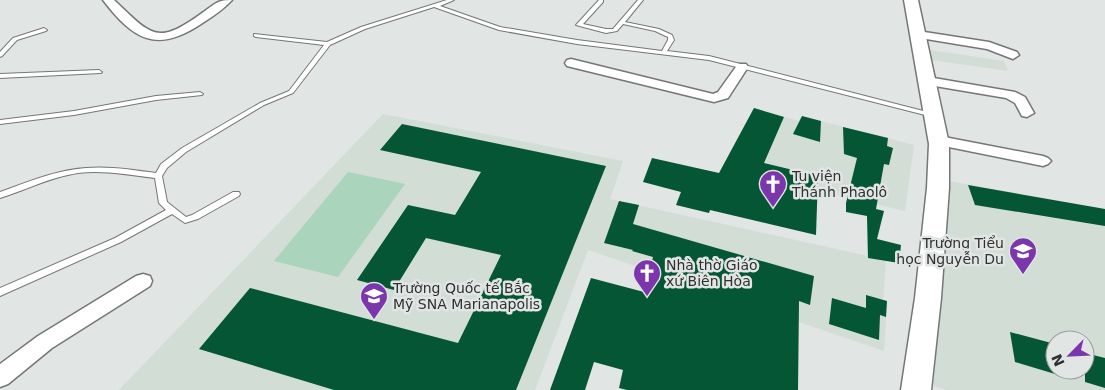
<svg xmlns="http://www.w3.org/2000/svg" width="1105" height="390" viewBox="0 0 1105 390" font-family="'DejaVu Sans',sans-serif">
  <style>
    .built { fill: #d2ddd6; fill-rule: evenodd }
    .green { fill: #aad4bb }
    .building { fill: #055634 }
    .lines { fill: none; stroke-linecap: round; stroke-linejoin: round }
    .lane-casing { stroke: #747775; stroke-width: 2 }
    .street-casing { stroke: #747775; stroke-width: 3 }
    .secondary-casing { stroke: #747775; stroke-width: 3 }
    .lane { fill: #fff; fill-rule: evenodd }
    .street { fill: #fff; fill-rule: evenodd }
    .secondary { fill: #fff; fill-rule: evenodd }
    .labels { text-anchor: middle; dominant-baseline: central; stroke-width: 5; stroke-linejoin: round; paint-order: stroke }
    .poi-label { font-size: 14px; fill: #2f3130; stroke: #e1e5e3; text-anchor: start }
  </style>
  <rect width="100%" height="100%" fill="#e1e5e3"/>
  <g class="built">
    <polygon points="930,50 1004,61 1008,71 932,60"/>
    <polygon points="754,108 799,121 802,116 914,145 905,211 722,168"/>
    <polygon points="383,114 623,161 610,199 886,260 883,300 887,301 884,351 588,250 535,390 119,390"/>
    <path d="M 949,181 L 1105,209 L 1105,390 L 948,390 L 933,386 ZM 1055,340 L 1085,340 L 1085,370 L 1055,370 Z"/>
  </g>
  <polygon class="green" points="348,172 405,184 338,277 274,261"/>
  <g class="building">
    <polygon points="754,108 784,117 764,163 818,176 816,235 710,210 709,213 676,205 681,192 643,182 652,158 719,173"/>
    <polygon points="802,116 821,121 820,142 793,134"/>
    <polygon points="402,124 606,166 516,390 334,390 199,349 250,288 458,343 501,255 426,238 394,290 357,280 408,205 455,215 481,172 380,150"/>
    <polygon points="843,127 888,138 887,146 893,148 889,165 884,164 876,209 884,211 877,239 901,245 899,263 868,258 867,216 846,212 846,203 857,158 844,154"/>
    <polygon points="968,185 1105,209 1105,226 975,205"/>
    <polygon points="619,201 639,205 633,224 814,276 810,305 799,301 798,390 627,390 619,388 623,370 594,362 585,390 550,390 591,278 644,292 653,257 632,251 633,250 604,243"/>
    <polygon points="866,295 887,301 886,317 880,315 879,340 829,324 832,298 866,308"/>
    <polygon points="1010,332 1055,344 1055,374 1015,362"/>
    <polygon points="1085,353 1105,358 1105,388 1085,382"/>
  </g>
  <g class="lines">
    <g class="lane-casing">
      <g id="lane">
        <path d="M 447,0 L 454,0 L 440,6 L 500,27 L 577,40 L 662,51 L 668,40 L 668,37 L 655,31 L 623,24 L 617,31 L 606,33 L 576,25 L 599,0 L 603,0 L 603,2 L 583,24 L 606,29 L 613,29 L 638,0 L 643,0 L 625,22 L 659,29 L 672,35 L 674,40 L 667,51 L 709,56 L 935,114 L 936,115 L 933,117 L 709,60 L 577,44 L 499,30 L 434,7 L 365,29 L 330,45 L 293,93 L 264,105 L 186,152 L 167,168 L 162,176 L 167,202 L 186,217 L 192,215 L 233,192 L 239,192 L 240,194 L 239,196 L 198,219 L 185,223 L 172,214 L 121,242 L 0,296 L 0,288 L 115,238 L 166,210 L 159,203 L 155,178 C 129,175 103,170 78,173 C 50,177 26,190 0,198 L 0,192 C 28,182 56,170 86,168 C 109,166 133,170 156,173 L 161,164 L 182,148 L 260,103 L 289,91 L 324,45 L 256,37 L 254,36 L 254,34 L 327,42 L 361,27 Z"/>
        <polygon points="44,28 47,30 46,31 17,40 2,56 0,57 0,52 13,38"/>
        <polygon points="99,70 102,72 101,73 0,78 0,74"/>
        <polygon points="200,92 203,94 202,95 156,100 74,115 0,124 0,120 74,111 156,96"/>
      </g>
    </g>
    <g class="street-casing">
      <g id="street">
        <path d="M 103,0 L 114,0 C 153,37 157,46 205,11 C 216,3 218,0 232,0 C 224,9 212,17 201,24 C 156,54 133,39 103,0 Z"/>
        <polygon points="918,31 989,42 1017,52 1019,55 1013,59 987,49 914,37 912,35 914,33"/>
        <polygon points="571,59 713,94 718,92 738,64 746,64 748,67 728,98 714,102 567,66 565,63 567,60"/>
        <polygon points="928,77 1015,92 1025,97 1034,113 1027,117 1022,116 1015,103 1006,98 923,84 921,81"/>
        <polygon points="939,136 1043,156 1048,158 1051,161 1048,164 1043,166 934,144 932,141 934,138"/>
        <polygon points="143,274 150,276 152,281 150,286 52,348 8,384 0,387 0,364 38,336 136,276"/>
      </g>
    </g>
    <g class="secondary-casing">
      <polygon id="secondary" points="904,0 918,0 949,144 949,188 941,298 931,390 901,390 915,298 927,188 929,144"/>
    </g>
    <use href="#lane" class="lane"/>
    <use href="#street" class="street"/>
    <use href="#secondary" class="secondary"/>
  </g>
  <defs>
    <g id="church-pin" transform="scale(1.4375)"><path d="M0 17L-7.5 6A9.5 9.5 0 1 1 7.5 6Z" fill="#7a36aa" stroke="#e1e5e3"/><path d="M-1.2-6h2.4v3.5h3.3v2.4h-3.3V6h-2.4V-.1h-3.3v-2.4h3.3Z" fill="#fff"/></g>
    <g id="school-pin" transform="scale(1.4375)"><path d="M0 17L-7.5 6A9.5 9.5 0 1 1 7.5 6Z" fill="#7a36aa" stroke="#e1e5e3"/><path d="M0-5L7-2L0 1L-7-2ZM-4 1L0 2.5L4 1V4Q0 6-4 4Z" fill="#fff"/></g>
  </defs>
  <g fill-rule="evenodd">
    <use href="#church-pin" x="773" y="184"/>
    <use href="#school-pin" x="1023" y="251"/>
    <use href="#church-pin" x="647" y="273"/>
    <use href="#school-pin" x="374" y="296"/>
  </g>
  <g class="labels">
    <g class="poi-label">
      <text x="792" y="176">Tu viện<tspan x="792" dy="16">Thánh Phaolô</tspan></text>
      <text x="1004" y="243" text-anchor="end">Trường Tiểu<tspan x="1004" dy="16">học Nguyễn Du</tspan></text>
      <text x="666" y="265">Nhà thờ Giáo<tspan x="666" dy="16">xứ Biên Hòa</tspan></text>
      <text x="393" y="288">Trường Quốc tế Bắc<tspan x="393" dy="16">Mỹ SNA Marianapolis</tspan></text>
    </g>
  </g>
  <g transform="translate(1070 355) rotate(246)"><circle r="24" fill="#e1e5e3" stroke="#9a9d9b"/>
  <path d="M0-4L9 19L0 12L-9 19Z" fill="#7a36aa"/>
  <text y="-8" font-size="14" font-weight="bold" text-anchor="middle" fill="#2f3130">N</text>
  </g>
</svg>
